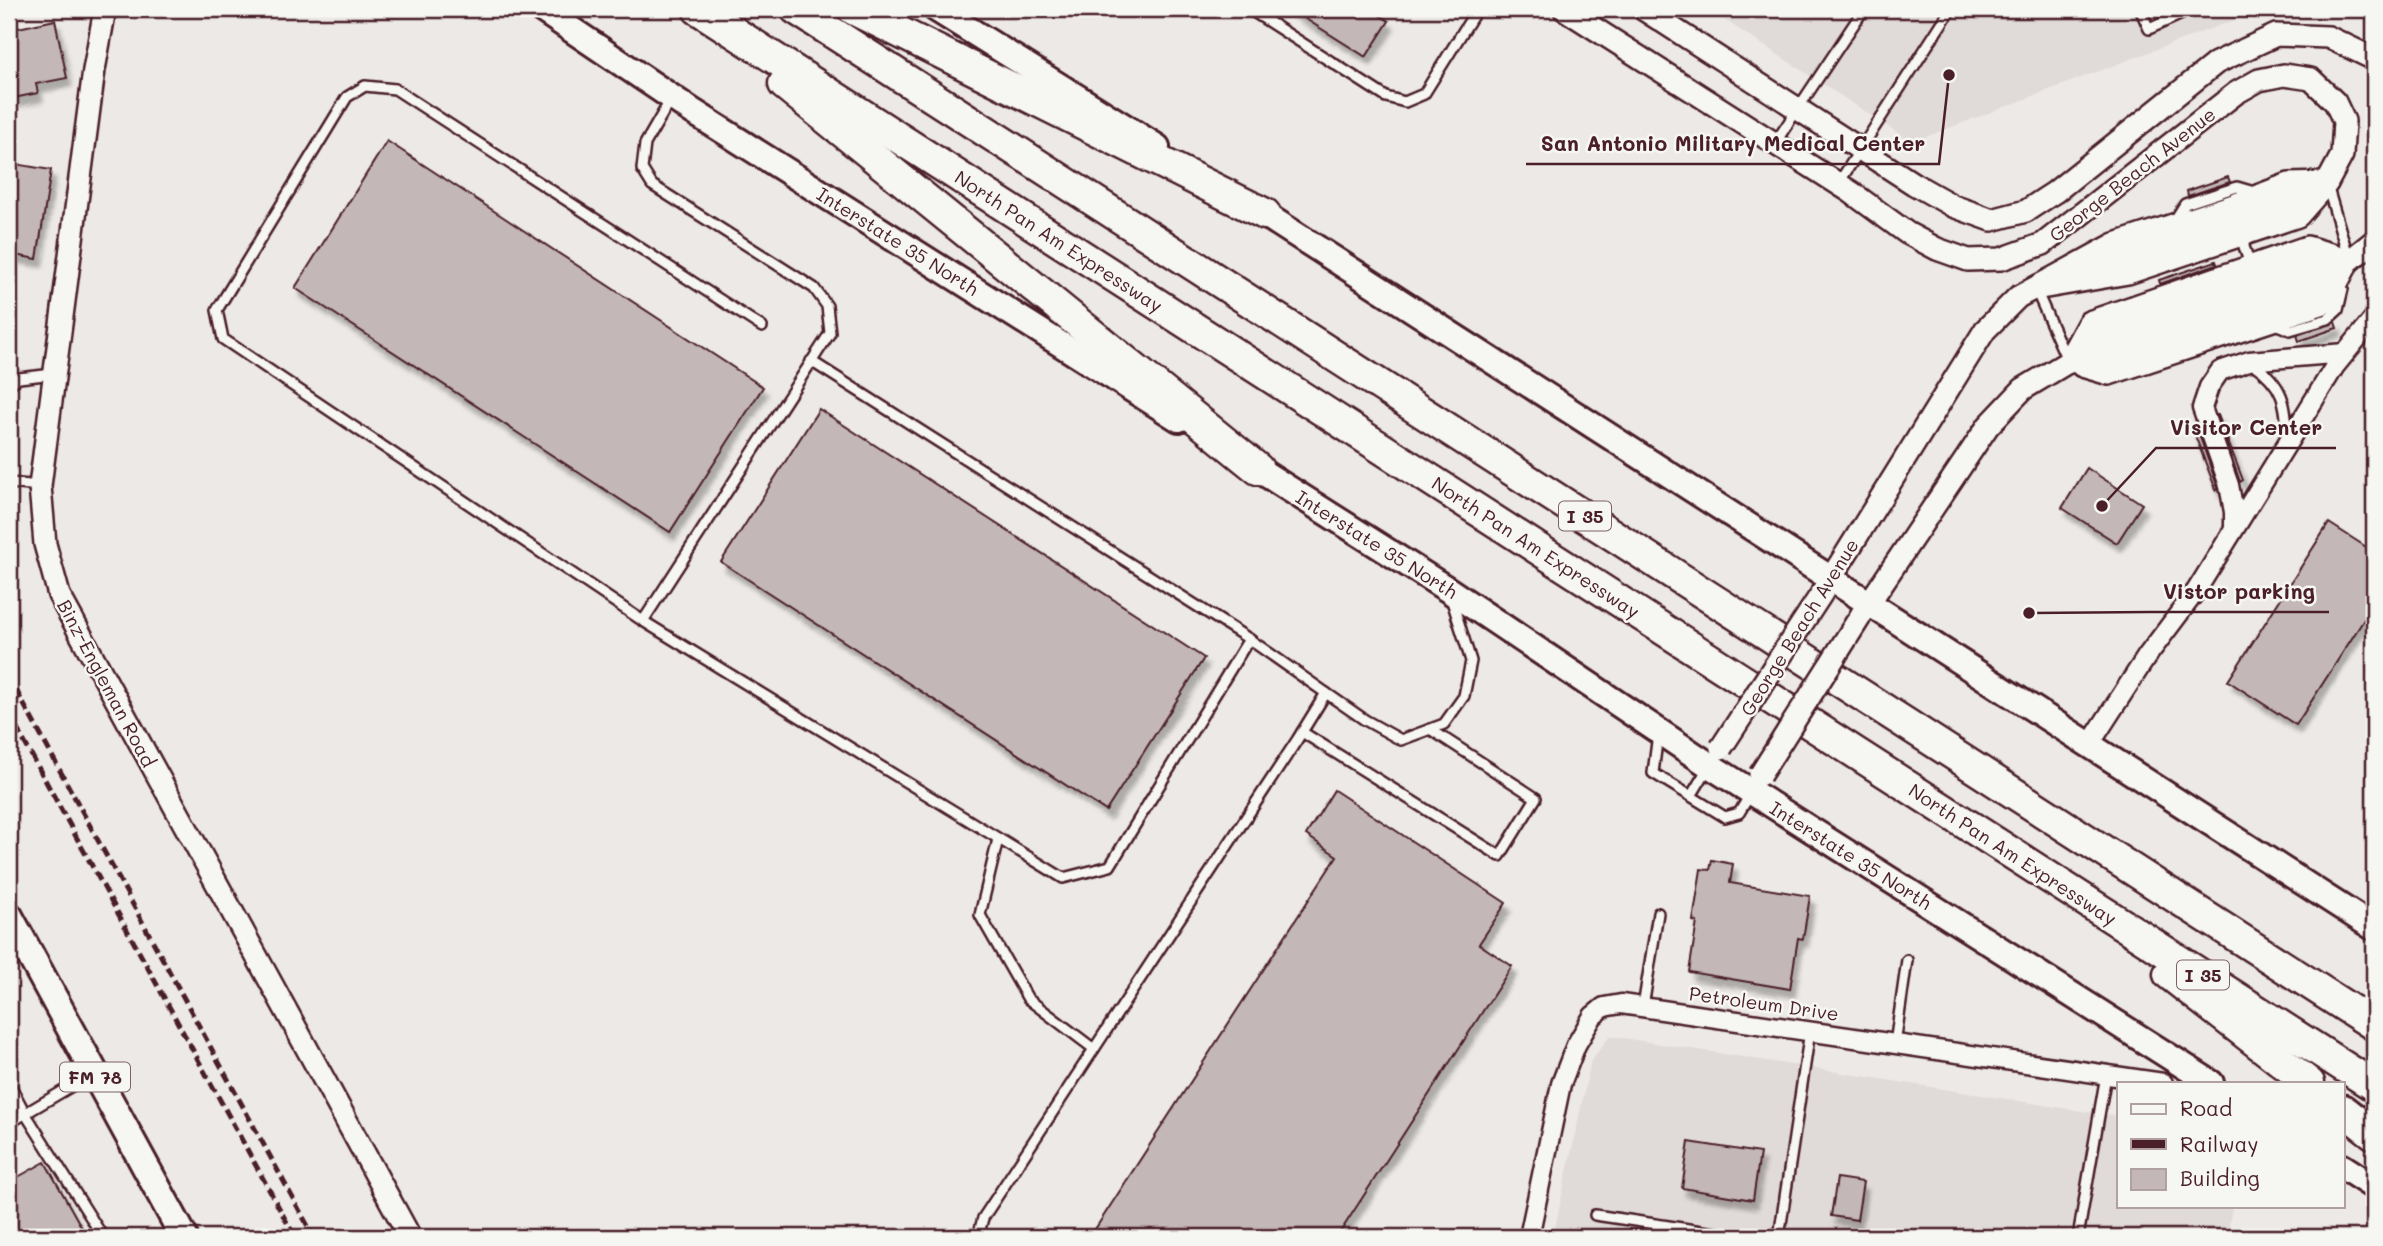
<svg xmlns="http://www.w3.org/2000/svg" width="2383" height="1246" viewBox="0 0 2383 1246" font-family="Mali,sans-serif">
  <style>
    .built { fill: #e0dad8 }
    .building { fill: #c4b7b7; stroke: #4a1f2b; stroke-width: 2; filter: url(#shadow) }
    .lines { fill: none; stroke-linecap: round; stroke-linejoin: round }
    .service-casing { stroke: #4a1f2b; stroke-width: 14 }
    .minor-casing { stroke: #4a1f2b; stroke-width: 23 }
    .tertiary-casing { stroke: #4a1f2b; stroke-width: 26 }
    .secondary-casing { stroke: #4a1f2b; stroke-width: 30 }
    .primary-casing { stroke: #4a1f2b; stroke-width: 32 }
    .motorway-casing { stroke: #4a1f2b; stroke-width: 35 }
    .service { stroke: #f6f6f2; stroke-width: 9 }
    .minor { stroke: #f6f6f2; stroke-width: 18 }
    .tertiary { stroke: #f6f6f2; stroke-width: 21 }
    .secondary { stroke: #f6f6f2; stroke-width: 24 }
    .primary { stroke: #f6f6f2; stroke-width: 26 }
    .motorway { stroke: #f6f6f2; stroke-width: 30 }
    .rail { stroke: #4a1f2b; stroke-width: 5; stroke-dasharray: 10 5; stroke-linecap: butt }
    .tertiary-bridge-casing { stroke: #4a1f2b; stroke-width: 26; stroke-linecap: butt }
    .tertiary-bridge { stroke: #f6f6f2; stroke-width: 21 }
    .labels { text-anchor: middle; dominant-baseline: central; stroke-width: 5; stroke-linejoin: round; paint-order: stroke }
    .shield { fill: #f6f6f2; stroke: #7e6067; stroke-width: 2 }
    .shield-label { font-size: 18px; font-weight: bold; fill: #4a1f2b }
    .street-label { font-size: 19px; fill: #4a1f2b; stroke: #f6f6f2 }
    .leader { fill: none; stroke: #4a1f2b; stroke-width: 2.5 }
    .callout-dot { fill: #4a1f2b; stroke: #f6f6f2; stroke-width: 2.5 }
    .callout-label { font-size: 21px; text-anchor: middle; font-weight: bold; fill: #4a1f2b; stroke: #f6f6f2; stroke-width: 5; stroke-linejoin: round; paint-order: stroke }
  </style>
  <defs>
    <filter id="shadow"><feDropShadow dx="4.5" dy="8" stdDeviation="2" flood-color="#0004"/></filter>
  </defs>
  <rect width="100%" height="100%" fill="#ece9e6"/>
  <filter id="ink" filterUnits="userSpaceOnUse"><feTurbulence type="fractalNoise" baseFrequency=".0143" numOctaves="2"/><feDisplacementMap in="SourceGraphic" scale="14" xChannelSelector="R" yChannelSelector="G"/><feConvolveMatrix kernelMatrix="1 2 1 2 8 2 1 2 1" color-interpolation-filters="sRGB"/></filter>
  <g filter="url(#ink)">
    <g class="built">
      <polygon points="1708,9 2263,9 1912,142"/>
      <polygon points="1610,1036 2119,1117 2119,1206 2232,1206 2227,1237 1553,1237 1591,1061"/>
    </g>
    <g class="building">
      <polygon points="1290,9 1369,9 1389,21 1366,57"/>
      <polygon points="55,20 67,78 36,84 38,93 9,99 9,30"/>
      <polygon points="387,141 763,387 670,532 295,288"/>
      <polygon points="9,163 51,170 37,259 9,254"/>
      <polygon points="2228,177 2230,182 2188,196 2187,191"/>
      <polygon points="2216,261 2217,264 2160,284 2159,280"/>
      <polygon points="2335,322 2337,328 2299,341 2297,335"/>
      <polygon points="819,409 1204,658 1106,811 721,562"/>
      <polygon points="2217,415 2218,415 2243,480 2240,482"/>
      <polygon points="2195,423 2218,488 2216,490 2191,425"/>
      <polygon points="2087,468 2142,504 2117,543 2062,508"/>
      <polygon points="2329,523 2374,552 2374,604 2296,725 2228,681"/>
      <polygon points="1334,790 1506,903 1479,944 1512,966 1337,1237 1090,1237 1337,856 1306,835"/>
      <polygon points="1712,860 1733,864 1730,883 1810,896 1803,939 1798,938 1790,989 1689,972 1697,922 1693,921 1701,869 1710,870"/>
      <polygon points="1689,1142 1760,1153 1753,1200 1682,1188"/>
      <polygon points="45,1162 87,1237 9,1237 9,1182"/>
      <polygon points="1837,1178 1863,1182 1857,1220 1831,1216"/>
    </g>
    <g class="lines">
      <g class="service-casing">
        <g id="service">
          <polyline points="1249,9 1386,97 1405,102 1424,94 1477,9"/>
          <polyline points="2140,9 2149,29 2193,9"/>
          <polyline points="671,99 645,144 642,169 652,185 814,288 827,306 830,333 643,621 1063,878 1110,866 1249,639 811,361"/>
          <polyline points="1775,143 1864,9"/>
          <polyline points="1838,184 1951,9"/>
          <polyline points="2327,185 2349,259"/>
          <polyline points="2175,220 2185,204 2237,187 2254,192"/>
          <polyline points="2240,234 2251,268"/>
          <polyline points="2036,290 2067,360"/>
          <polyline points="2275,324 2290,330 2328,319 2338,310 2343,289"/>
          <path d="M 2253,364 C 2283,384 2287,404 2287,439"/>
          <polyline points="9,384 19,378 53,374"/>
          <polyline points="9,483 40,486"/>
          <polyline points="643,621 223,339 217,310 347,97 365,86 395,89 762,327"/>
          <polyline points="1249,639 1326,693"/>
          <polyline points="1302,732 1500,856 1536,798 1430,729"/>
          <polyline points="1658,734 1653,773 1725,817 1739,813 1751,793"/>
          <polyline points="1691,796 1708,768"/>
          <polyline points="998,839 980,915 1028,999 1094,1049"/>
          <polyline points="1643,1007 1658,913"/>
          <polyline points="1895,1044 1907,960"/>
          <polyline points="9,1083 25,1113 103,1237"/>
          <polyline points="9,1123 92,1074"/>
          <polyline points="1595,1215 1742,1237"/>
          <polyline points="978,1237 983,1218 1297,740 1326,693 1365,720 1401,740 1444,724 1464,696 1471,661 1451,598"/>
          <polyline points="1779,1237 1810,1031"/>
          <polyline points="2078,1237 2106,1075"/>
        </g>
      </g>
      <g class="minor-casing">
        <g id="minor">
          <polyline points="2234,528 2234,512 2229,485 2202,408 2209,387 2220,371 2249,361 2345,353"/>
          <polyline points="2090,744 2147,656 2196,591 2335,366 2374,318"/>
          <polyline points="1529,1237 1561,1084 1576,1045 1593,1016 1604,1007 1621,1004 2163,1083"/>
        </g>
      </g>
      <g class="tertiary-casing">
        <g id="tertiary">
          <polyline points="105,9 94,70 40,486 45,544 59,595 410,1237"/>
          <polyline points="1564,9 1851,192 1907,233 1937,249 1968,260 2001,259 2043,244 2236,93 2259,80 2284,75 2311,79 2335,102 2344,121 2342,155 2327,183 2298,216 2128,273 2035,289"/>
          <polyline points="1643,9 1914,184 1953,206 1992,220 2026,211 2055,192 2216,63 2276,35 2328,37 2374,59"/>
          <polyline points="2092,269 2236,220 2318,187"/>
          <polyline points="2071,355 2089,322 2307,247 2344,258"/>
          <polyline points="2068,362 2102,360 2320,284 2374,241"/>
          <polyline points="2082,366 2109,374 2327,302 2345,268"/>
          <polyline points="1823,591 1985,330 2018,297 2115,244 2231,206 2289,184 2327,183"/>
          <polyline points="1861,615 1988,426 2023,389 2068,362 2093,342 2313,265 2350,260"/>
        </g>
      </g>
      <g class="secondary-casing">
        <g id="secondary">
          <polyline points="541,9 692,111 1179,419"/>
          <polyline points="936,9 1157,147"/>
          <polyline points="1250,205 2374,928"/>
          <polyline points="1242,459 1447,589 1709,765 2211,1083"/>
          <polyline points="2343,1167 2374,1187"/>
        </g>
      </g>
      <g class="primary-casing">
        <polyline id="primary" points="9,916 184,1237"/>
      </g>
      <g class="motorway-casing">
        <g id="motorway">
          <polyline points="698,9 2374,1086"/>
          <polyline points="796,9 2374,1025"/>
          <polyline points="853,9 1265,214"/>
          <polyline points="784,84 1258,469"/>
          <polyline points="2169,974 2309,1083"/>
          <polyline points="2343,1110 2374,1134"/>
        </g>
      </g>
      <use href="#service" class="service"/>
      <use href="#minor" class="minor"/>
      <use href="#tertiary" class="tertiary"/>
      <use href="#secondary" class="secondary"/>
      <use href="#primary" class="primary"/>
      <use href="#motorway" class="motorway"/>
      <g class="rail">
        <polyline points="9,677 314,1237"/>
        <polyline points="9,714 295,1237"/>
      </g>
      <g class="tertiary-bridge-casing">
        <g id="tertiary-bridge">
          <polyline points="1721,748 1822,593"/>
          <polyline points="1760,775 1860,617"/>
        </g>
      </g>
      <use href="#tertiary-bridge" class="tertiary-bridge"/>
    </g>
  </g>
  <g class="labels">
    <g class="shield">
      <rect x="1559" y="501.5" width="52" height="29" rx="5"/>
      <rect x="2177" y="960.5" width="52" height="29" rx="5"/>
      <rect x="60" y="1062.5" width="70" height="29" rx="5"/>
    </g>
    <g class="shield-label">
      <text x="1585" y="516">I 35</text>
      <text x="2203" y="975">I 35</text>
      <text x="95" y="1077">FM 78</text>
    </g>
    <g class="street-label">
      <text transform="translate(2132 174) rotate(-38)">George Beach Avenue</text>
      <text transform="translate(898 241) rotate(32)">Interstate 35 North</text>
      <text transform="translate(1059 241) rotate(33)">North Pan Am Expressway</text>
      <text transform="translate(1377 544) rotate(32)">Interstate 35 North</text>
      <text transform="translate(1536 547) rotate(33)">North Pan Am Expressway</text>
      <text transform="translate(1799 627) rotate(-58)">George Beach Avenue</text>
      <text transform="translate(107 683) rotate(62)">Binz-Engleman Road</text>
      <text transform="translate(2013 854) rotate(33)">North Pan Am Expressway</text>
      <text transform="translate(1851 855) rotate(32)">Interstate 35 North</text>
      <text transform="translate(1764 1003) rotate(8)">Petroleum Drive</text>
    </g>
  </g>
  <path class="leader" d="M1949 75L1939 164H1526M2102 506L2156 448H2336M2029 613L2149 612H2329"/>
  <g class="callout-dot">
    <circle cx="1949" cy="75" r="7"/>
    <circle cx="2102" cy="506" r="7"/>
    <circle cx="2029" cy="613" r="7"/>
  </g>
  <g class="callout-label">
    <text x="1733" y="151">San Antonio Military Medical Center</text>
    <text x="2246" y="435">Visitor Center</text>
    <text x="2239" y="599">Vistor parking</text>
  </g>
  <rect width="2383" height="1246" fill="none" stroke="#f6f6f2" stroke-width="35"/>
  <rect x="18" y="18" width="2348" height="1211" fill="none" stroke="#4a1f2b" stroke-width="2.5" filter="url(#ink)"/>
  <rect x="2117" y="1082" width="228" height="126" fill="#f6f6f2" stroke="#b1a0a2" stroke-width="2"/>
  <rect x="2131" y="1104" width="35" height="10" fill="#f6f6f2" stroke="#b1a0a2" stroke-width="2"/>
  <text x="2180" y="1116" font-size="21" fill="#4a1f2b">Road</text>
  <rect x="2131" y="1139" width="35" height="10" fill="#4a1f2b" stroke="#b1a0a2" stroke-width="2"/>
  <text x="2180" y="1152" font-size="21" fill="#4a1f2b">Railway</text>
  <rect x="2131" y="1169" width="35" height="21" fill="#c4b7b7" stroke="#b1a0a2" stroke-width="2"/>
  <text x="2180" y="1186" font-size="21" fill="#4a1f2b">Building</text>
</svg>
